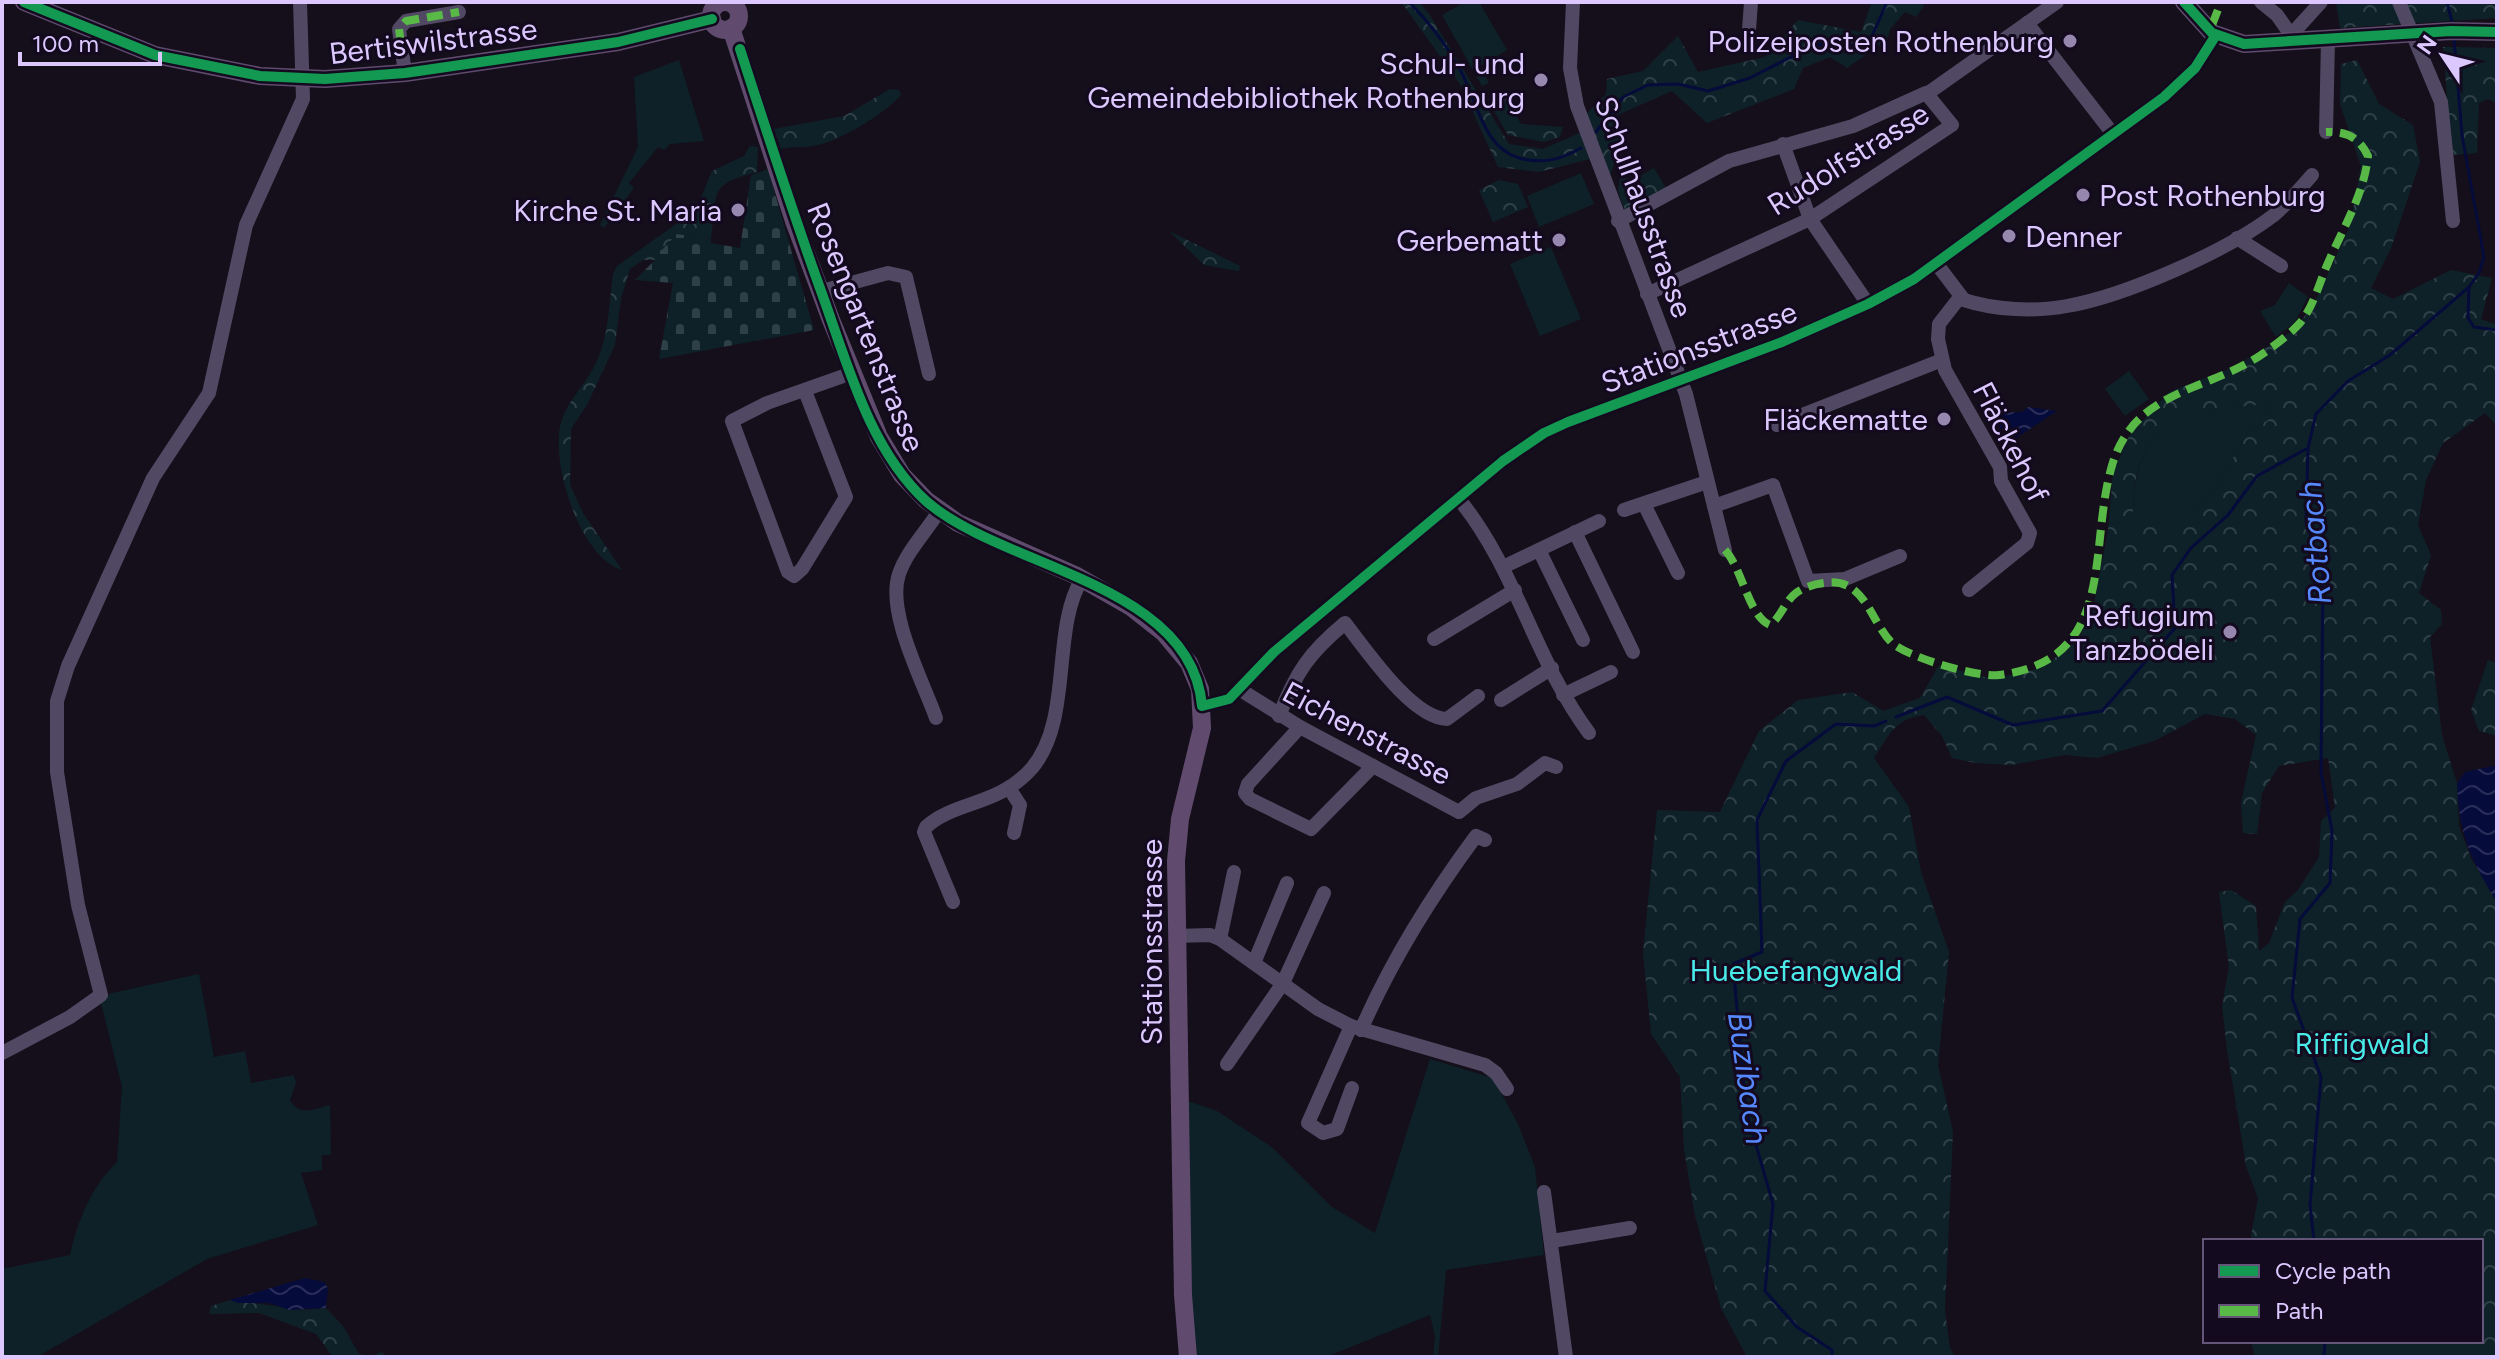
<svg xmlns="http://www.w3.org/2000/svg" width="2499" height="1359" viewBox="0 0 2499 1359" font-family="Figtree,sans-serif">
  <style>
    .grass { fill: #0e2128 }
    .forest { fill: url(#forest-crowns); fill-rule: evenodd }
    .cemetery { fill: url(#cemetery-stones) }
    .water { fill: url(#water-waves) }
    .lines { fill: none; stroke-linecap: round; stroke-linejoin: round }
    .stream { stroke: #050b3b; stroke-width: 3 }
    .minor { stroke: #514964; stroke-width: 14 }
    .major { stroke: #604b6e; stroke-width: 18 }
    .quiet { stroke: #58b947; stroke-width: 8; stroke-dasharray: 16 8; stroke-linecap: butt }
    .cycleway-casing { stroke: #130a1f; stroke-width: 15 }
    .cycleway { stroke: #139951; stroke-width: 10 }
    .poi-dot { fill: #9687af; stroke: #130a1f; stroke-width: 3 }
    .labels { text-anchor: middle; dominant-baseline: central; stroke-width: 6; stroke-linejoin: round; paint-order: stroke }
    .street-label { font-size: 30px; fill: #dcc8ff; stroke: #130a1f }
    .poi-label { font-size: 30px; fill: #dcc8ff; stroke: #130a1f; text-anchor: end }
    .park-label { font-size: 30px; fill: #49ebe9; stroke: #130a1f }
    .water-label { font-size: 32px; font-style: italic; fill: #5688ff; stroke: #130a1f }
  </style>
  <defs>
    <pattern id="forest-crowns" width="20" height="18" patternUnits="userSpaceOnUse" patternTransform="scale(2)"><rect width="20" height="18" fill="#0e2128"/><path d="M2 6a3 3 0 1 1 6 0M12 15a3 3 0 1 1 6 0" fill="none" stroke="#304048"/></pattern>
    <pattern id="cemetery-stones" width="16" height="16" patternUnits="userSpaceOnUse" patternTransform="scale(2)"><rect width="16" height="16" fill="#0e2128"/><path d="M2 7V4a2 2 0 0 1 4 0v3zM10 15v-3a2 2 0 0 1 4 0v3z" fill="#304048"/></pattern>
    <pattern id="water-waves" width="16" height="10" patternUnits="userSpaceOnUse" patternTransform="scale(2)"><rect width="16" height="10" fill="#050b3b"/><path d="M0 5q4-4 8 0t8 0" fill="none" stroke="#292d58"/></pattern>
  </defs>
  <rect width="100%" height="100%" fill="#140f1a"/>
  <g class="grass">
    <polygon points="1465,2 1479,2 1507,50 1480,66 1489,83 1482,86 1442,15"/>
    <polygon points="679,60 704,141 670,144 664,150 658,147 629,183 634,188 604,228 600,225 638,147 634,77"/>
    <polygon points="1581,173 1594,204 1539,227 1527,196"/>
    <polygon points="1551,247 1581,319 1540,336 1510,264"/>
    <polygon points="2289,283 2308,297 2295,322 2276,337 2260,311 2275,305"/>
    <polygon points="2129,371 2149,399 2125,416 2105,389"/>
    <path d="M 2269,404 L 2273,417 L 2248,432 L 2213,493 L 2163,533 L 2133,518 C 2132,418 2187,411 2269,404 Z"/>
    <path d="M 199,974 L 214,1057 L 245,1051 L 251,1083 L 294,1075 L 296,1083 L 290,1100 C 299,1117 315,1109 330,1105 L 331,1155 L 322,1155 L 322,1170 L 301,1173 L 318,1225 L 207,1259 L 37,1357 L 2,1357 L 2,1269 L 70,1255 C 78,1220 91,1187 117,1162 L 122,1087 L 100,999 L 112,993 Z"/>
    <polygon points="1430,1059 1493,1078 1518,1124 1535,1167 1544,1255 1446,1270 1438,1357 1433,1357 1435,1337 1430,1315 1326,1357 1197,1357 1192,1333 1188,1101 1217,1111 1273,1148 1332,1207 1375,1233"/>
  </g>
  <g class="forest">
    <polygon points="1401,2 1419,2 1429,14 1509,144 1543,149 1582,132 1594,158 1539,172 1498,167 1460,84"/>
    <polygon points="1872,2 1922,2 1924,6 1916,17 1905,12 1890,29 1887,40 1847,68 1830,57 1803,68 1794,89 1707,123 1672,91 1613,117 1612,122 1622,144 1610,175 1585,115 1606,94 1607,79 1643,71 1678,36 1698,72 1765,57 1798,20 1861,32"/>
    <polygon points="2336,2 2497,2 2497,18 2340,28"/>
    <polygon points="2443,47 2497,48 2497,103 2488,99 2479,103 2477,153 2452,155"/>
    <path d="M 2357,60 L 2379,104 L 2413,125 L 2420,162 L 2391,248 L 2371,288 L 2393,299 L 2451,270 L 2492,278 L 2481,319 L 2497,325 L 2497,426 L 2485,413 L 2443,443 L 2426,480 L 2418,525 L 2431,555 L 2419,593 L 2441,610 L 2442,624 L 2430,637 L 2442,735 L 2457,783 L 2459,826 L 2471,858 L 2497,903 L 2497,1357 L 2255,1357 L 2251,1341 L 2481,1341 L 2481,1241 L 2250,1241 L 2258,1198 L 2246,1166 L 2227,1049 L 2222,1006 L 2229,967 L 2219,892 L 2231,890 L 2256,906 L 2259,951 L 2269,943 L 2285,902 L 2298,890 L 2319,857 L 2321,821 L 2335,808 L 2328,758 L 2279,766 L 2262,793 L 2257,834 L 2243,833 L 2241,803 L 2256,735 L 2235,719 L 2205,714 L 2154,741 L 2097,758 L 2065,755 L 2011,765 L 1976,763 L 1952,758 L 1942,736 L 1924,715 C 1894,719 1890,734 1874,758 L 1909,807 L 1921,872 L 1949,952 L 1938,1065 L 1953,1132 L 1945,1311 L 1950,1348 L 1955,1357 L 1747,1357 L 1721,1308 L 1695,1216 L 1684,1149 L 1680,1077 L 1651,1034 L 1643,953 L 1657,810 L 1720,812 L 1759,731 L 1798,700 L 1852,692 L 1883,711 L 1920,698 L 1939,665 L 1992,679 L 2041,668 L 2078,641 L 2094,604 L 2108,530 L 2113,473 L 2129,436 L 2169,392 L 2234,367 L 2294,330 L 2314,304 L 2350,226 L 2361,166 L 2340,104 L 2341,64 ZM 2269,404 L 2273,417 L 2248,432 L 2213,493 L 2164,532 L 2159,516 L 2133,517 C 2131,419 2188,411 2269,404 Z"/>
    <path d="M 890,89 L 899,90 L 901,95 C 884,114 839,142 813,146 C 802,148 792,146 781,149 L 774,129 L 844,116 Z"/>
    <polygon points="1504,96 1521,124 1563,127 1560,137 1544,142 1508,135 1490,104"/>
    <path d="M 750,146 L 758,147 L 757,172 C 707,185 718,191 711,239 L 677,234 L 656,260 L 643,260 L 630,269 L 621,298 L 615,345 L 587,405 L 571,429 L 570,485 L 583,513 L 622,570 C 580,557 552,467 560,427 C 565,402 586,385 596,363 C 609,336 609,303 613,274 L 617,266 L 696,210 L 712,171 L 744,156 Z"/>
    <polygon points="1654,168 1667,190 1626,213 1618,192 1620,178 1635,179"/>
    <polygon points="1499,180 1518,184 1528,207 1493,222 1479,190"/>
    <polygon points="1169,231 1240,266 1239,271 1204,265"/>
    <polygon points="2488,660 2497,663 2497,736 2479,731 2471,710"/>
    <polygon points="230,1300 305,1310 326,1308 343,1326 359,1354 371,1356 382,1352 386,1357 333,1357 316,1334 259,1313 209,1314 211,1306"/>
  </g>
  <polygon class="cemetery" points="768,169 814,330 659,359 673,283 635,280 655,260 653,252 662,250 677,234 711,239 711,243 740,248 751,175"/>
  <g class="water">
    <polygon points="2028,407 2057,411 2013,440 1992,420 1994,413 2022,412"/>
    <path d="M 2497,765 L 2497,903 C 2470,857 2459,837 2457,783 L 2465,772 Z"/>
    <polygon points="305,1278 324,1282 328,1288 326,1308 289,1310 269,1303 238,1303 230,1300"/>
  </g>
  <g class="lines">
    <g class="stream">
      <path d="M 1409,2 C 1427,20 1445,43 1458,66 C 1479,101 1481,153 1528,160 C 1549,163 1563,158 1581,148"/>
      <polyline points="2447,2 2453,26"/>
      <polyline points="1596,132 1623,97 1648,85 1678,84 1708,91 1750,78 1816,44 1849,47 1872,36 1887,2"/>
      <polyline points="2469,287 2468,318 2474,327 2497,330"/>
      <polyline points="1896,717 1947,697 2013,725 2102,711 2175,628 2172,575 2191,548 2228,515 2257,476 2306,449"/>
      <polyline points="2314,1241 2310,1205 2321,1077 2292,998 2300,919 2330,883 2332,831 2321,772 2323,571 2306,522 2308,448 2316,414 2348,381 2390,355 2469,287 2479,273 2484,257 2462,135 2454,38"/>
      <polyline points="1832,1357 1832,1350 1797,1327 1765,1291 1773,1204 1746,1110 1733,964 1762,952 1757,820 1786,761 1836,724 1874,726 1886,721"/>
      <polyline points="2324,1357 2325,1341"/>
    </g>
    <g class="minor">
      <polyline points="1573,2 1570,68 1577,106 1686,394 1725,550"/>
      <polyline points="2261,2 2277,15 2291,35"/>
      <polyline points="2399,2 2441,102 2453,221"/>
      <polyline points="2027,23 2113,134"/>
      <polyline points="2290,42 2291,35 2321,2"/>
      <polyline points="1748,44 1751,2"/>
      <polyline points="405,73 399,29 406,21 459,12"/>
      <polyline points="1931,91 2057,2"/>
      <polyline points="2326,132 2328,40"/>
      <polyline points="1783,144 1810,219 1868,304"/>
      <polyline points="1618,221 1729,161 1853,126 1926,93 1952,125 1810,219 1647,294"/>
      <polyline points="2237,238 2281,266"/>
      <path d="M 1936,263 L 1964,300 C 1994,310 2036,312 2067,306 C 2125,296 2227,251 2274,215 C 2288,203 2300,189 2312,175"/>
      <polyline points="822,291 888,273 906,277 929,374"/>
      <polyline points="1960,297 1939,324 1938,339 1945,370 2000,467 2001,481 2030,533 2027,543 1969,590"/>
      <polyline points="805,391 846,497 802,569 794,576 788,572 732,421 767,403 852,373"/>
      <polyline points="1777,425 1942,360"/>
      <path d="M 1458,498 C 1516,568 1535,661 1589,733"/>
      <polyline points="1644,504 1678,573"/>
      <polyline points="1714,506 1773,485 1808,581 1845,579 1900,556"/>
      <polyline points="1624,510 1707,482"/>
      <polyline points="1575,532 1633,652"/>
      <polyline points="1539,550 1583,640"/>
      <polyline points="1503,567 1599,521"/>
      <polyline points="1434,639 1515,590"/>
      <polyline points="1239,689 1300,727 1459,812 1476,798 1517,784 1545,763 1556,767"/>
      <polyline points="1563,695 1611,672"/>
      <polyline points="1501,700 1552,668"/>
      <polyline points="1202,706 1229,699 1274,652 1503,461 1544,433 1568,422 1782,342 1868,304 1914,279 2164,97 2195,68 2216,35"/>
      <path d="M 1279,716 C 1296,672 1309,653 1345,623 C 1367,651 1412,718 1447,719 L 1478,696"/>
      <path d="M 936,718 C 923,681 886,612 899,574 C 907,551 926,532 939,511"/>
      <polyline points="1300,727 1248,784 1245,793 1250,799 1311,829 1373,766"/>
      <polyline points="1009,788 1020,805 1014,833"/>
      <path d="M 953,902 L 924,832 L 926,827 C 954,801 999,806 1032,768 C 1073,720 1051,628 1082,579"/>
      <polyline points="1176,936 1210,935 1220,939 1318,1009 1351,1026 1485,1065 1496,1073 1507,1089"/>
      <polyline points="1220,939 1234,872"/>
      <polyline points="1254,963 1287,883"/>
      <polyline points="1351,1026 1308,1123 1323,1133 1337,1129 1352,1088"/>
      <path d="M 1361,1030 C 1392,959 1430,898 1476,836 L 1485,840"/>
      <polyline points="2,1053 70,1017 101,995 78,905 57,772 57,701 68,666 153,478 209,393 246,225 303,99 300,2"/>
      <polyline points="1227,1064 1283,983 1324,893"/>
      <polyline points="1544,1192 1566,1357"/>
      <polyline points="1552,1241 1630,1228"/>
    </g>
    <g class="major">
      <polyline points="24,2 155,55 260,76 325,79 405,73 618,42 712,19"/>
      <polyline points="2184,2 2212,33 2244,44 2451,31 2497,32"/>
      <circle cx="725" cy="16" r="14"/>
      <polyline points="731,28 794,221 831,320 879,437 902,475 926,500 958,523 1077,576 1131,607 1164,633 1189,663 1200,689 1202,728 1180,819 1176,861 1183,1295 1188,1357"/>
    </g>
    <g class="quiet">
      <polyline points="2212,25 2221,2"/>
      <polyline points="401,45 399,29 406,21 459,12"/>
      <path d="M 1725,550 C 1742,568 1749,617 1770,625 C 1781,617 1785,601 1796,593 C 1804,587 1815,584 1824,583 C 1864,576 1870,620 1891,642 C 1906,657 1979,678 1999,675 C 2117,660 2088,552 2111,469 C 2133,386 2211,393 2268,350 C 2278,343 2291,333 2300,323 C 2314,306 2319,283 2328,263 C 2343,228 2364,195 2368,156 C 2359,137 2346,131 2326,132"/>
    </g>
    <g class="cycleway-casing">
      <g id="cycleway">
        <polyline points="24,2 155,55 260,76 325,79 405,73 618,42 712,19"/>
        <polyline points="2184,2 2212,33 2244,44 2451,31 2497,32"/>
        <path d="M 740,49 C 766,130 792,211 821,291 C 847,362 869,449 926,501 C 1002,568 1192,583 1202,706 L 1229,699 L 1274,652 L 1503,461 L 1544,433 L 1568,422 L 1782,342 L 1868,304 L 1914,279 L 2164,97 L 2195,68 L 2216,35"/>
      </g>
    </g>
    <use href="#cycleway" class="cycleway"/>
  </g>
  <g class="poi-dot">
    <circle cx="2070" cy="41" r="8"/>
    <circle cx="1541" cy="80" r="8"/>
    <circle cx="2083" cy="195" r="8"/>
    <circle cx="738" cy="210" r="8"/>
    <circle cx="2009" cy="236" r="8"/>
    <circle cx="1559" cy="240" r="8"/>
    <circle cx="1944" cy="419" r="8"/>
    <circle cx="2230" cy="632" r="8"/>
  </g>
  <g class="labels">
    <g class="street-label">
      <text transform="translate(433 41) rotate(-7)">Bertiswilstrasse</text>
      <text transform="translate(1848 159) rotate(-32)">Rudolfstrasse</text>
      <text transform="translate(1644 207) rotate(70)">Schulhausstrasse</text>
      <text transform="translate(866 327) rotate(68)">Rosengartenstrasse</text>
      <text transform="translate(1699 347) rotate(-21)">Stationsstrasse</text>
      <text transform="translate(2011 442) rotate(63)">Fläckehof</text>
      <text transform="translate(1367 733) rotate(28)">Eichenstrasse</text>
      <text transform="translate(1151 942) rotate(-90)">Stationsstrasse</text>
    </g>
    <g class="poi-label">
      <text x="2054" y="41">Polizeiposten Rothenburg</text>
      <text x="1525" y="63">Schul- und<tspan x="1525" dy="34">Gemeindebibliothek Rothenburg</tspan></text>
      <text x="2099" y="195" text-anchor="start">Post Rothenburg</text>
      <text x="722" y="210">Kirche St. Maria</text>
      <text x="2025" y="236" text-anchor="start">Denner</text>
      <text x="1543" y="240">Gerbematt</text>
      <text x="1928" y="419">Fläckematte</text>
      <text x="2214" y="615">Refugium<tspan x="2214" dy="34">Tanzbödeli</tspan></text>
    </g>
    <g class="park-label">
      <text x="1796" y="970">Huebefangwald</text>
      <text x="2362" y="1043">Riffigwald</text>
    </g>
    <g class="water-label">
      <text transform="translate(2315 543) rotate(-95)">Rotbach</text>
      <text transform="translate(1748 1078) rotate(82)">Buzibach</text>
    </g>
  </g>
  <rect width="2499" height="1359" fill="none" stroke="#dcc8ff" stroke-width="8"/>
  <rect x="2203" y="1239" width="280" height="104" fill="#130a1f" stroke="#635679" stroke-width="2"/>
  <rect x="2219" y="1265" width="40" height="12" fill="#139951" stroke="#635679" stroke-width="2"/>
  <text x="2275" y="1279" font-size="24" fill="#dcc8ff">Cycle path</text>
  <rect x="2219" y="1305" width="40" height="12" fill="#58b947" stroke="#635679" stroke-width="2"/>
  <text x="2275" y="1319" font-size="24" fill="#dcc8ff">Path</text>
  <g transform="translate(2443 56) rotate(305)" stroke="#130a1f" stroke-width="6" paint-order="stroke">
  <path d="M0-6L14 30L0 20L-14 30Z" fill="#dcc8ff"/>
  <text y="-12" font-size="22" font-weight="bold" text-anchor="middle" fill="#dcc8ff">N</text>
  </g>
  <path d="M20 52v12h140v-12" fill="none" stroke="#dcc8ff" stroke-width="4"/>
  <text x="32" y="52" font-size="24" fill="#dcc8ff" stroke="#130a1f" stroke-width="6" paint-order="stroke">100 m</text>
</svg>
